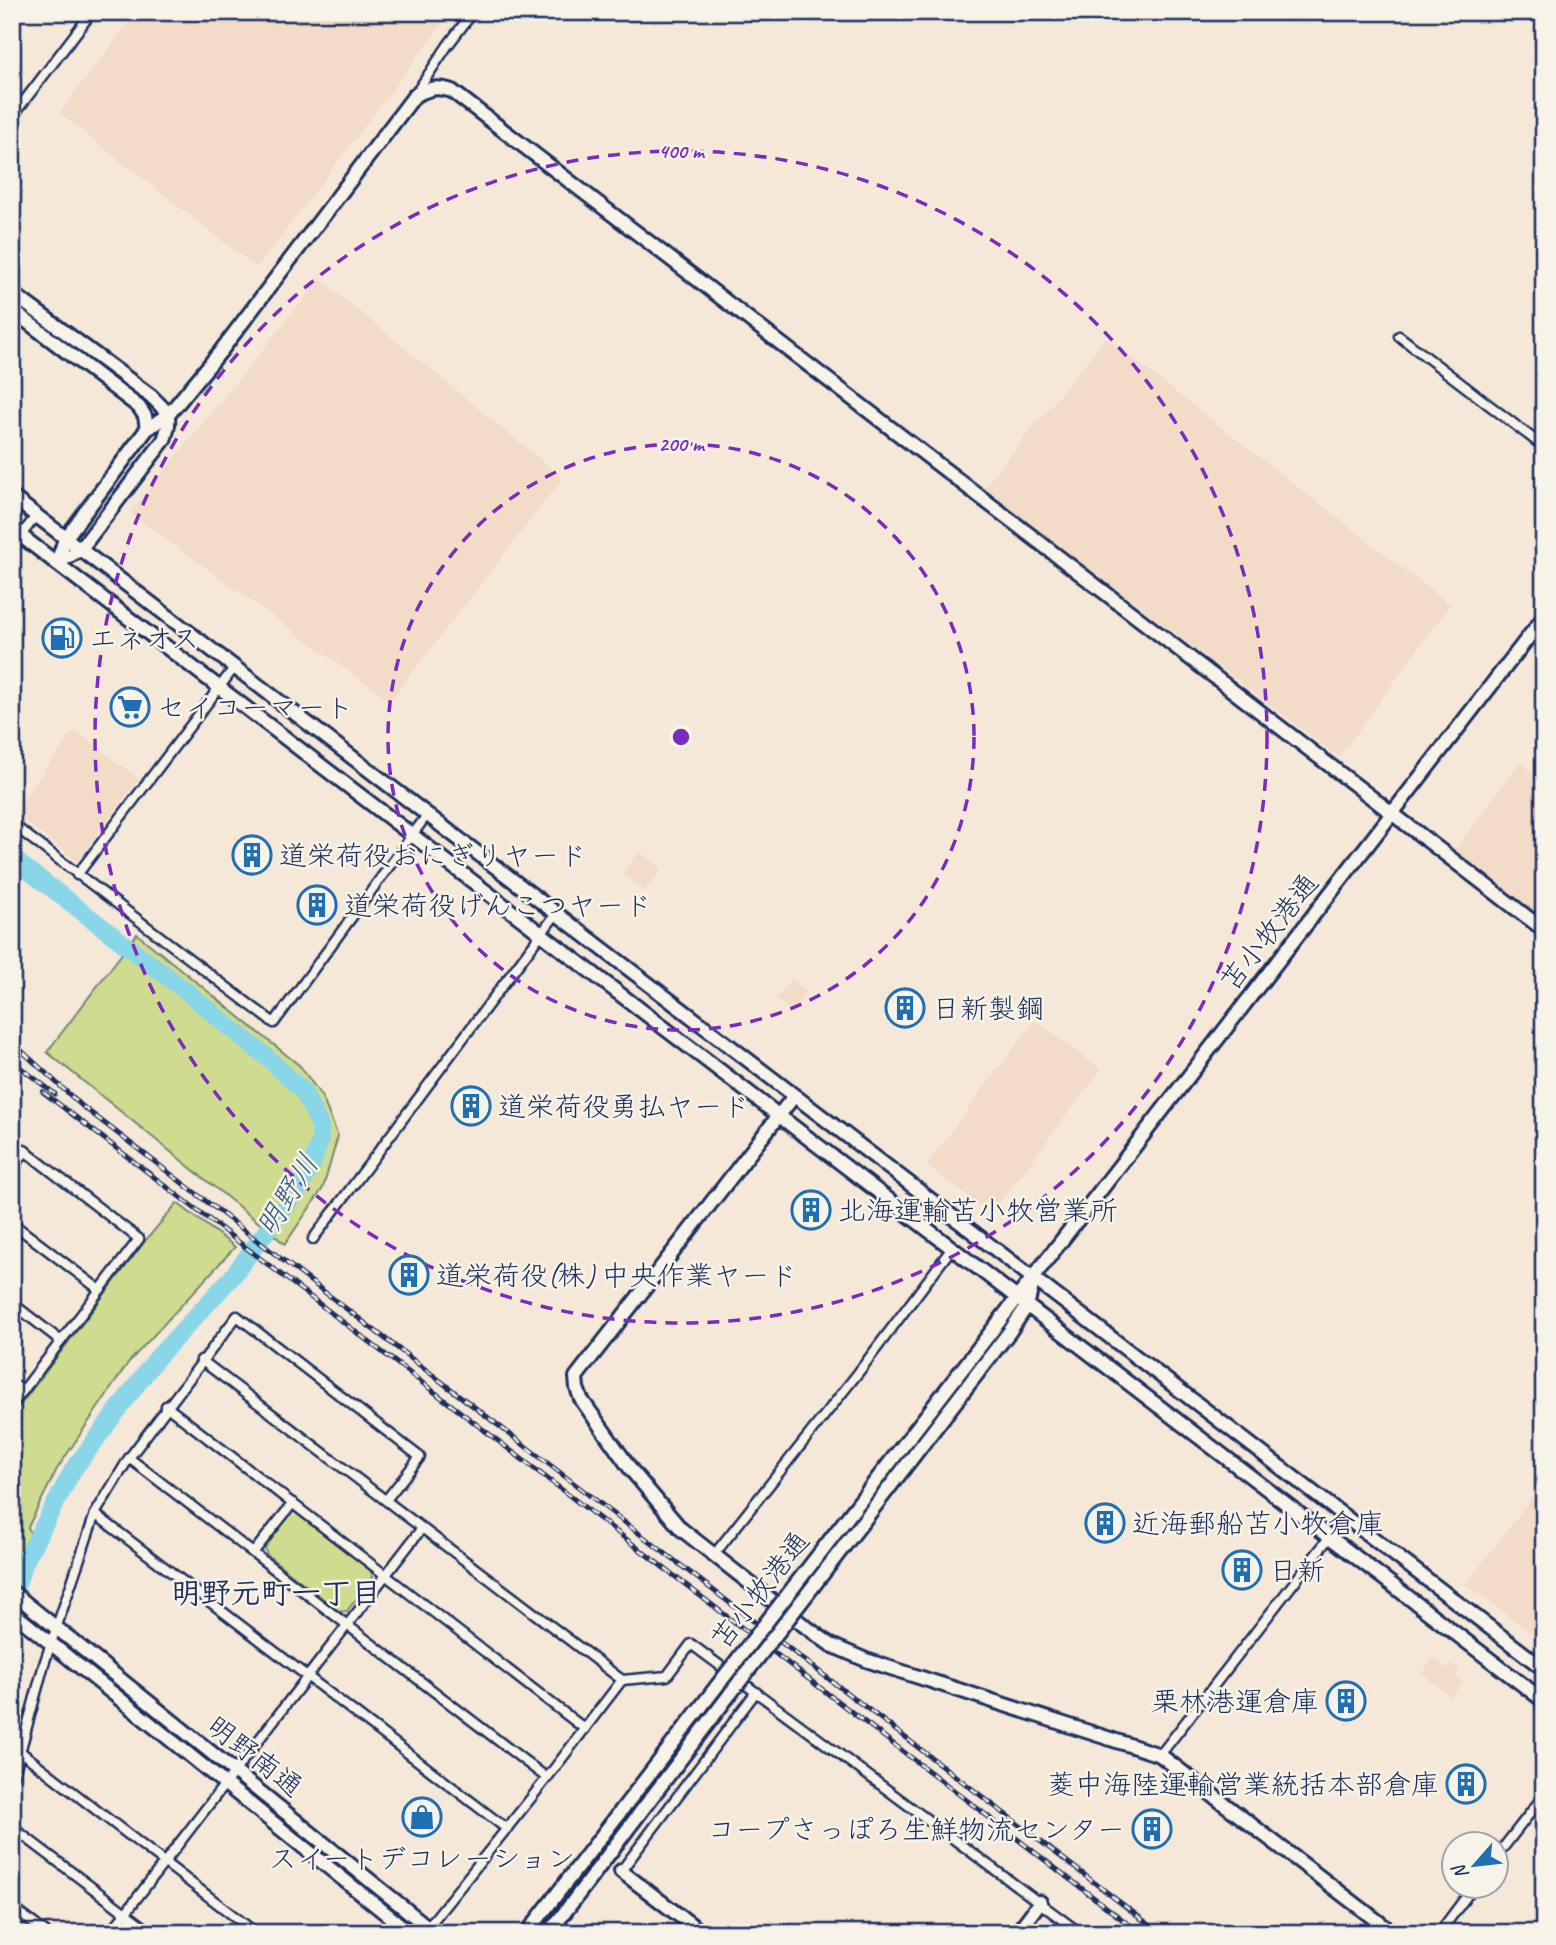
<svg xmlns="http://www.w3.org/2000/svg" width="1556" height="1945" viewBox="0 0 1556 1945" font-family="Caveat,'Klee One',sans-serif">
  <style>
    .built { fill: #f2dbc7 }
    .green { fill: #cfdc8f; stroke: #758676; stroke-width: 2 }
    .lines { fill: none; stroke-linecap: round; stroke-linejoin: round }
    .river { stroke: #89d6e8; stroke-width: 18 }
    .street-casing { stroke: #1b2f5e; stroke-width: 13 }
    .secondary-casing { stroke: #1b2f5e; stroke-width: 18 }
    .street { stroke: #f7f3e8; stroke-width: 8 }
    .secondary { stroke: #f7f3e8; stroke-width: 12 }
    .rail-casing { stroke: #1b2f5e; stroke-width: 5 }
    .rail { stroke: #f7f3e8; stroke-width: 2.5; stroke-dasharray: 8; stroke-linecap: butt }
    .secondary-bridge-casing { stroke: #1b2f5e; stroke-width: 18; stroke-linecap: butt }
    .secondary-bridge { stroke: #f7f3e8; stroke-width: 12 }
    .ring { fill: none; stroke: #7b2cbf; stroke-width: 3.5; stroke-dasharray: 12 9 }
    .labels { text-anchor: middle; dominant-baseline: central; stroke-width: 5; stroke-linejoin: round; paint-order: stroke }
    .poi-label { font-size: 28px; fill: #1b2f5e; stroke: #f7f3e8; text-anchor: start }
    .street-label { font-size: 28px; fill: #1b2f5e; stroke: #f7f3e8 }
    .water-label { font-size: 30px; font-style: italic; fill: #365980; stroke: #f7f3e8 }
    .neighbourhood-label { font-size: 30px; font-weight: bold; fill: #1b2f5e; stroke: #f7f3e8 }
    .centre { fill: #7b2cbf; stroke: #f7f3e8; stroke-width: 3.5 }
    .ring-label { font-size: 21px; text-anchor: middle; font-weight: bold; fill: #7b2cbf; stroke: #f7f3e8; stroke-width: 5; stroke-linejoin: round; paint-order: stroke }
  </style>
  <rect width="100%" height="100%" fill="#f5e8d9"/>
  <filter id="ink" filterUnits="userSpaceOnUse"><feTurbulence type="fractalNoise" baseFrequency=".0143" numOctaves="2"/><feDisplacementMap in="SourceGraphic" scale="14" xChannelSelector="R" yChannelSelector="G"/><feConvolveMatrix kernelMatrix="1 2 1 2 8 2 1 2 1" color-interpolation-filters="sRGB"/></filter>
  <g filter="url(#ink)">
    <g class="built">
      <polygon points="137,12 451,12 257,268 59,113"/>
      <polygon points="320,279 563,478 390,701 130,513"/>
      <polygon points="1106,338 1450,605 1339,757 983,489"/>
      <polygon points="75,730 139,779 77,861 13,812"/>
      <polygon points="1520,762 1544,781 1544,920 1454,851"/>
      <polygon points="639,851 662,869 645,891 622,874"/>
      <polygon points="792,979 807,991 791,1011 776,999"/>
      <polygon points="1035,1020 1101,1070 991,1214 926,1165"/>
      <polygon points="1544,1482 1544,1643 1466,1584"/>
      <polygon points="1434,1658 1447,1669 1452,1664 1460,1670 1455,1676 1463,1682 1451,1697 1422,1673"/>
    </g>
    <g class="green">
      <polygon points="137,934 300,1066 322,1097 338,1136 323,1188 285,1244 47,1052"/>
      <polygon points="177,1203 235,1247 128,1363 57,1469 28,1527 31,1535 16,1559 12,1556 12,1416 146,1240"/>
      <polygon points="291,1512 297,1512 370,1570 373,1577 347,1611 340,1612 267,1555 265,1548"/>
    </g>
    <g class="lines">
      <polyline class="river" points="12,858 182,988 269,1059 303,1091 320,1126 320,1140 312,1165 301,1185 232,1277 156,1359 73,1470 26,1559 12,1597"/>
      <g class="street-casing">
        <g id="street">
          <polyline points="416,93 448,45 473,12"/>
          <polyline points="12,117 92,12"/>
          <polyline points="1399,336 1544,447"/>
          <polyline points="12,547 36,516"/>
          <polyline points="12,824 274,1023 427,815"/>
          <polyline points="77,875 234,668"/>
          <polyline points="12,1141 139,1239 12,1405"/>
          <polyline points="12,1168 26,1151"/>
          <polyline points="12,1223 100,1290"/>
          <polyline points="313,1239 556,914"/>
          <polyline points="12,1303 61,1341"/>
          <polyline points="201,1360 622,1680 667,1676 691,1644 1080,1933"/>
          <polyline points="12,1383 23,1391"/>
          <polyline points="166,1406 585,1729"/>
          <polyline points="129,1458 547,1778"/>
          <polyline points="95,1514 507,1829"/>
          <polyline points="253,1553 293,1503"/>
          <polyline points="713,1556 858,1373 952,1248"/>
          <polyline points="21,1752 256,1933"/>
          <polyline points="1160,1755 1345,1517"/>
          <polyline points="12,1782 44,1664 95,1514 129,1458 237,1316 420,1457 386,1500"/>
          <polyline points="12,1827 152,1933"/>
          <polyline points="1496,1857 1544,1795"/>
          <polyline points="621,1871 756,1692"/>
          <polyline points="12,1907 46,1933"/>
          <polyline points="428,1927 547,1778 622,1680"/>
          <polyline points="110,1933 422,1528"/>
          <polyline points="1439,1933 1475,1885"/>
        </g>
      </g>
      <g class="secondary-casing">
        <g id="secondary">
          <path d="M 12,293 L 151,396 C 168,413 173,415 164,440 L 80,550 L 57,563"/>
          <polyline points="12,310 139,407 145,416 147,429"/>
          <polyline points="12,497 1544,1669"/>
          <polyline points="12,529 1544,1701"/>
          <path d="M 57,563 L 65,539 L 147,429 L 169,414 L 220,352 L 415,95 C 430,88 437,86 452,91 L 1544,930"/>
          <polyline points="794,1096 576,1377 577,1388 581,1399 632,1471 681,1529 802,1624 831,1645 866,1660 1160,1755 1393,1933"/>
          <polyline points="12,1592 435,1933"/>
          <polyline points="789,1593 1544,617"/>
          <polyline points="801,1602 1010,1331 1027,1306 1034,1278"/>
          <polyline points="12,1612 410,1933"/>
          <polyline points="621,1871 702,1933"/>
          <polyline points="527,1933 717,1686"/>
          <polyline points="549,1933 730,1694"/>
          <polyline points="1017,1933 1040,1902"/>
        </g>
      </g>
      <use href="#street" class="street"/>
      <use href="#secondary" class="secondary"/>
      <g class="rail-casing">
        <g id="rail">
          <polyline points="12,1042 82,1106 1160,1933"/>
          <polyline points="12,1061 55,1094"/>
          <polyline points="43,1092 1140,1933"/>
        </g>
      </g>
      <use href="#rail" class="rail"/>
      <g class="secondary-bridge-casing">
        <g id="secondary-bridge">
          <polyline points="717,1686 789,1593"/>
          <polyline points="730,1694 801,1602"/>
        </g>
      </g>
      <use href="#secondary-bridge" class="secondary-bridge"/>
    </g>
  </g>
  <g class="ring">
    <circle cx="681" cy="737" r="293"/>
    <circle cx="681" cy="737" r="586"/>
  </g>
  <defs>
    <g id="fuel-ring" transform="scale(2.0125)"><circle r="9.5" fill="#f7f3e8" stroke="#1f6fb2" stroke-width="1.5"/><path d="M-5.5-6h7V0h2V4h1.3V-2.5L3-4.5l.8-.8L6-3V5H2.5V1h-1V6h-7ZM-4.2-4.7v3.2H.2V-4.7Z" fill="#1f6fb2"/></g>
    <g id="supermarket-ring" transform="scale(2.0125)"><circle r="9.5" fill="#f7f3e8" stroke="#1f6fb2" stroke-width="1.5"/><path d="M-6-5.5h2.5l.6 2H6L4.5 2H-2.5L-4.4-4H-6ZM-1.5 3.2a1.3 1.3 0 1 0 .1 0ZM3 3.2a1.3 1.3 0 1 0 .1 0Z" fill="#1f6fb2"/></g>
    <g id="building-ring" transform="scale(2.0125)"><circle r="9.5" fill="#f7f3e8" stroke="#1f6fb2" stroke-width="1.5"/><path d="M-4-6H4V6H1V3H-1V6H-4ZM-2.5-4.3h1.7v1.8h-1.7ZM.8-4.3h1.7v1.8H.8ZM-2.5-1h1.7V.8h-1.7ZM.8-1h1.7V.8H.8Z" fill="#1f6fb2"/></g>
    <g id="shop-ring" transform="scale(2.0125)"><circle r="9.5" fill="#f7f3e8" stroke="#1f6fb2" stroke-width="1.5"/><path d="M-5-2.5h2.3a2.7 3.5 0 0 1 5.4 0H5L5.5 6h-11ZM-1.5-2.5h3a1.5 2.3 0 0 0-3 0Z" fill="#1f6fb2"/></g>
  </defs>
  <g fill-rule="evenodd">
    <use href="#fuel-ring" x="62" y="638"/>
    <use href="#supermarket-ring" x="130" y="707"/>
    <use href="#building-ring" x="252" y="855"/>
    <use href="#building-ring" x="317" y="905"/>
    <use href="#building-ring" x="905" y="1008"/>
    <use href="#building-ring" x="471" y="1106"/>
    <use href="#building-ring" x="811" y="1210"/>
    <use href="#building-ring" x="409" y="1275"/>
    <use href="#building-ring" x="1105" y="1523"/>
    <use href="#building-ring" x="1242" y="1570"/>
    <use href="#building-ring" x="1346" y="1701"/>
    <use href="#building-ring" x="1466" y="1784"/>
    <use href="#shop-ring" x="422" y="1817"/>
    <use href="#building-ring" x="1152" y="1829"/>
  </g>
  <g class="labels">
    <g class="poi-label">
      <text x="89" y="638">エネオス</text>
      <text x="157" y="707">セイコーマート</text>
      <text x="279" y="855">道栄荷役おにぎりヤード</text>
      <text x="344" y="905">道栄荷役げんこつヤード</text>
      <text x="932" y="1008">日新製鋼</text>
      <text x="498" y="1106">道栄荷役勇払ヤード</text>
      <text x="838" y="1210">北海運輸苫小牧営業所</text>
      <text x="436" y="1275">道栄荷役(株) 中央作業ヤード</text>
      <text x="1132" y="1523">近海郵船苫小牧倉庫</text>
      <text x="1269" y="1570">日新</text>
      <text x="1319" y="1701" text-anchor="end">栗林港運倉庫</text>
      <text x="1439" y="1784" text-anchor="end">菱中海陸運輸営業統括本部倉庫</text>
      <text x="1125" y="1829" text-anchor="end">コープさっぽろ生鮮物流センター</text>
      <text x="422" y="1858" text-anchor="middle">スイートデコレーション</text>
    </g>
    <g class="street-label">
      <text transform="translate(1269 932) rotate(-52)">苫小牧港通</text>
      <text transform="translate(760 1590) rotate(-52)">苫小牧港通</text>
      <text transform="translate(255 1756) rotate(38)">明野南通</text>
    </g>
    <g class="water-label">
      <text transform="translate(287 1195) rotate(-58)">明野川</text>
    </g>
    <g class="neighbourhood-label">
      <text x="276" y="1593">明野元町一丁目</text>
    </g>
  </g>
  <circle cx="681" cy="737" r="10" class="centre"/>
  <g class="ring-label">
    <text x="681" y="158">400 m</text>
    <text x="681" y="451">200 m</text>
  </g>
  <rect width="1556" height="1945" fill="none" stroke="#f7f3e8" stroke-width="42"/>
  <rect x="21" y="21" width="1514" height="1903" fill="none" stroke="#1b2f5e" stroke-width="2.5" filter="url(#ink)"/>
  <g transform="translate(1475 1865) rotate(242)"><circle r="33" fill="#f7f3e8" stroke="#9fa5b1" stroke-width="2"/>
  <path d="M0-5L12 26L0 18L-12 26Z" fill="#1f6fb2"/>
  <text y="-10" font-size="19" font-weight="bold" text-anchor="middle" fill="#1b2f5e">N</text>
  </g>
</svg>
